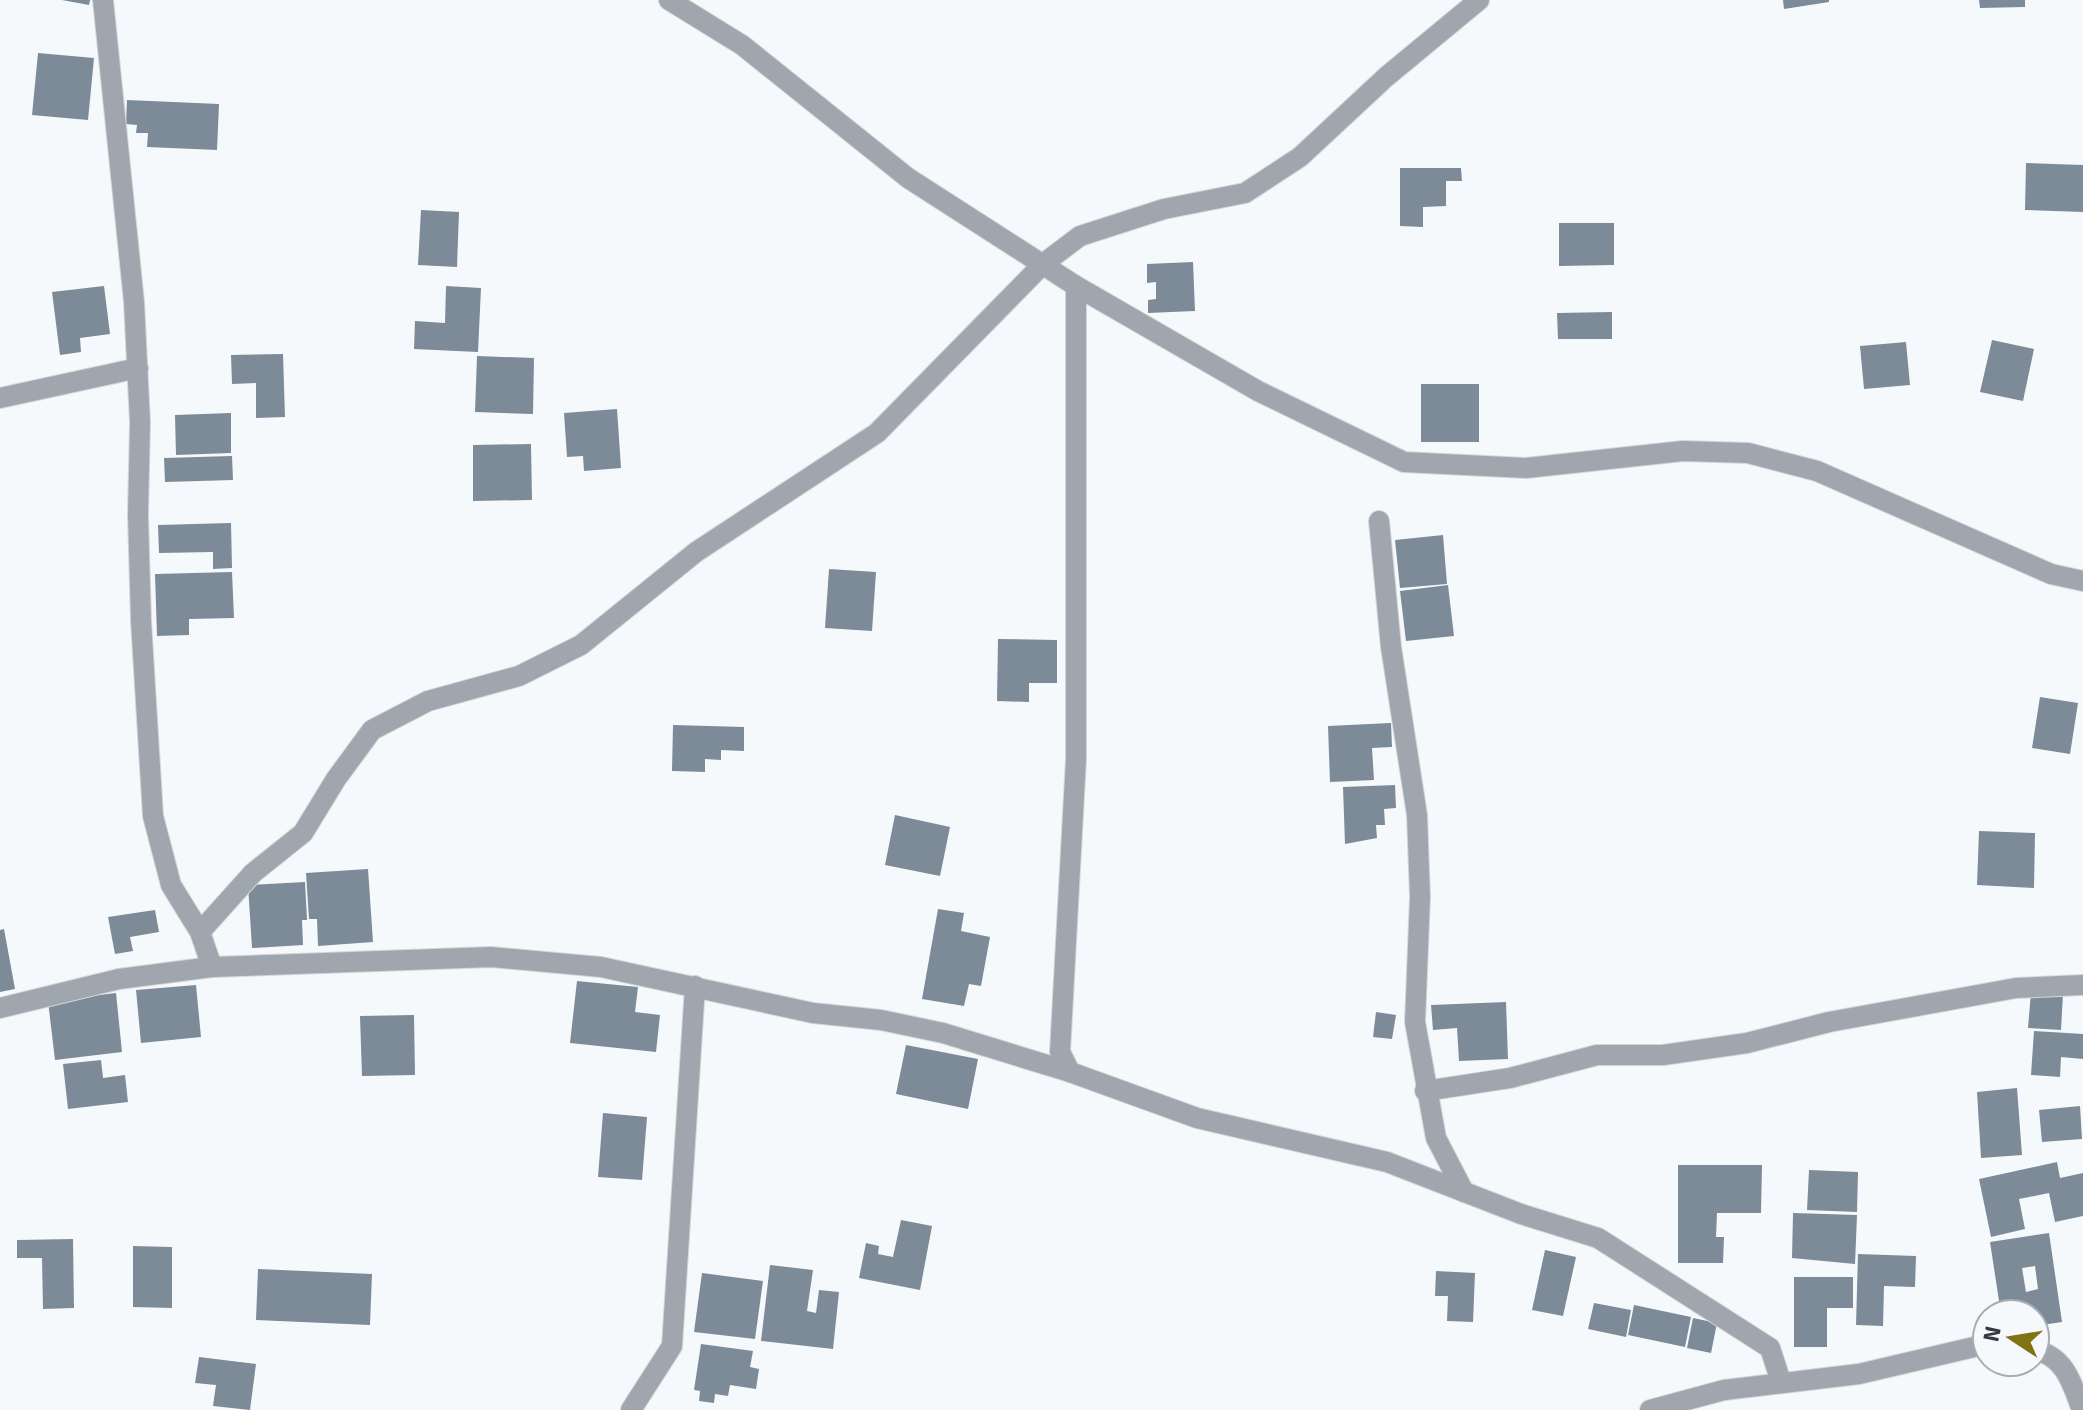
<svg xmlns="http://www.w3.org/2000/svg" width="2083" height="1410" viewBox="0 0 2083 1410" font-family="Signika,sans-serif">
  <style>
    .building { fill: #7d8a98; fill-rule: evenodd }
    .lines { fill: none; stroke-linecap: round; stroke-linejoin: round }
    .minor-casing { stroke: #d3d7da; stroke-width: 22 }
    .minor { stroke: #a0a6ad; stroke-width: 20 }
  </style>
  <rect width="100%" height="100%" fill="#f6f9fc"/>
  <g class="building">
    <polygon points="62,0 90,0 89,5"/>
    <polygon points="1783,0 1829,0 1829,2 1784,9"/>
    <polygon points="1979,0 2025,0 2025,7 1980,8"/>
    <polygon points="38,53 94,58 88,120 32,115"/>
    <polygon points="127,100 219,104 217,150 147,147 148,133 136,133 137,125 126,124"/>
    <polygon points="2026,163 2083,165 2083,212 2025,210"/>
    <polygon points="1400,168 1461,168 1462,181 1446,181 1446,206 1423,207 1423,227 1400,226"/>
    <polygon points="421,210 459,212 457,267 418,265"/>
    <polygon points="1559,223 1614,223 1614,265 1559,266"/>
    <polygon points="1193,262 1195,311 1148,313 1148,300 1156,299 1156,282 1147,283 1147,264"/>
    <polygon points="104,286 110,334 80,338 81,352 60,355 52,292"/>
    <polygon points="446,286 481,288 478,352 414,349 415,321 445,323"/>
    <polygon points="1612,312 1612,339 1558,339 1557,313"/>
    <polygon points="1992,340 2034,349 2023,401 1980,392"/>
    <polygon points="1906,342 1910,385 1864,389 1860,346"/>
    <polygon points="283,354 285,417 256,418 256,383 232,384 231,355"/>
    <polygon points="477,356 534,358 533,414 475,412"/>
    <rect x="1421" y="384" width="58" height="58"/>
    <polygon points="617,409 621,468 584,471 583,456 567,457 564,413"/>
    <polygon points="231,413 231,453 176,455 175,415"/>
    <polygon points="531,444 532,500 473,501 473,445"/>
    <polygon points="232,456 233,480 165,482 164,458"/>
    <polygon points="231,523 232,568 213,569 213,552 159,553 158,525"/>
    <polygon points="1443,535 1447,584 1400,588 1395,540"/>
    <polygon points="829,569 876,572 872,631 825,628"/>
    <polygon points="232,572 234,618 189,619 189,635 157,636 155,574"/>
    <polygon points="1448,585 1454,636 1406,641 1400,591"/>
    <polygon points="998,639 1057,640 1057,683 1029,683 1029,702 997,701"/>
    <polygon points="2040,697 2078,703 2070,754 2032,748"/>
    <polygon points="1391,723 1392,747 1372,748 1374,780 1330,782 1328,726"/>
    <polygon points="673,725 744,727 744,751 721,750 721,760 705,759 705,772 672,771"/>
    <polygon points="1395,785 1396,808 1384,809 1385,825 1376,825 1377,838 1345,844 1343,787"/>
    <polygon points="895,815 950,827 940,876 885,865"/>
    <polygon points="1979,831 2035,833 2034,888 1977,885"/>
    <polygon points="368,869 373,942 318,946 317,919 309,919 306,873"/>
    <polygon points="305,882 307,920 302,920 303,945 252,948 248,885"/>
    <polygon points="938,909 964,913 961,931 990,937 981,986 969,984 964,1006 922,999"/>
    <polygon points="155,910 159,932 130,937 133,951 115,954 108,917"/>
    <polygon points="4,929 15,989 0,992 0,930"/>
    <polygon points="577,981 638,987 635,1012 660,1015 656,1052 570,1043"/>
    <polygon points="196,985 201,1037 141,1043 136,990"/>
    <polygon points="2031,992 2063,994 2061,1030 2028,1028"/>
    <polygon points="116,993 122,1052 55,1060 48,1001"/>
    <polygon points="1506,1002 1508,1059 1459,1061 1457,1028 1433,1030 1431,1005"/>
    <polygon points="1376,1012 1396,1015 1392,1039 1373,1037"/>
    <polygon points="414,1015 415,1075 362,1076 360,1016"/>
    <polygon points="2034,1031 2083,1034 2083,1059 2061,1057 2060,1077 2031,1075"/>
    <polygon points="906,1045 978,1059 968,1109 896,1094"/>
    <polygon points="101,1060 103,1078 125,1075 128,1102 68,1109 63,1064"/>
    <polygon points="2017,1088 2022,1155 1981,1158 1977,1092"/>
    <polygon points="2080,1106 2082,1139 2042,1142 2039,1110"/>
    <polygon points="603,1113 647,1117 642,1180 598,1177"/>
    <polygon points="2057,1162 2060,1178 2083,1173 2083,1216 2055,1222 2049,1193 2019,1199 2025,1229 1991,1237 1979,1179"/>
    <polygon points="1678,1165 1762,1165 1761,1213 1717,1213 1716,1237 1724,1237 1723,1263 1678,1263"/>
    <polygon points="1809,1170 1858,1172 1857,1212 1807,1210"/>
    <polygon points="1793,1213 1857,1215 1855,1264 1792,1258"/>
    <polygon points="901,1220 932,1226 920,1290 859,1278 866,1243 879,1246 878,1254 893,1257"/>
    <path d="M 2049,1233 L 2062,1322 L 2035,1326 L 2035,1314 L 2001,1314 L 1990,1242 ZM 2035,1266 L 2038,1289 L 2026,1292 L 2022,1268 Z"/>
    <polygon points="73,1239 74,1308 43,1309 42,1258 17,1258 17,1240"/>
    <polygon points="133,1246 172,1247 172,1308 133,1307"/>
    <polygon points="1545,1250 1576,1257 1563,1316 1532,1310"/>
    <polygon points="1858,1254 1916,1256 1915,1287 1884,1286 1883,1326 1856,1325"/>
    <polygon points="770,1265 813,1270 807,1311 816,1313 819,1290 839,1292 833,1349 761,1341"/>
    <polygon points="258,1269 372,1274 370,1325 256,1320"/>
    <polygon points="1436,1271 1475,1273 1473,1322 1447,1321 1448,1296 1435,1296"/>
    <polygon points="702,1273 763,1281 755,1339 694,1332"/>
    <polygon points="1794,1277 1853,1277 1853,1308 1827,1308 1827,1347 1794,1347"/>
    <polygon points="1594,1303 1631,1310 1626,1337 1588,1329"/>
    <polygon points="1634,1305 1691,1317 1685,1347 1628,1335"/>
    <polygon points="1693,1318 1717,1323 1711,1353 1687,1348"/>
    <polygon points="701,1344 753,1351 750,1367 759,1369 756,1389 730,1385 728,1396 715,1394 714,1403 699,1401 700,1391 694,1390"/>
    <polygon points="199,1357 256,1364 250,1410 213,1406 216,1385 195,1383"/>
  </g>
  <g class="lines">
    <g class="minor-casing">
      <g id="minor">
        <polyline points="103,0 134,302 140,422 138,515 141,621 153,816 171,885 200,932 212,967"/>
        <polyline points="669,0 742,45 908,178 1076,286 1258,391 1404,462 1526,468 1683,451 1748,453 1817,471 2051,574 2083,581"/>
        <polyline points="0,398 138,368"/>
        <polyline points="1379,521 1391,647 1417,815 1420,897 1415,1022 1436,1138 1464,1192"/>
        <polyline points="200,932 253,873 303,833 336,779 372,730 428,701 519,676 581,645 696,552 877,433 1043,264 1080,236 1164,209 1245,193 1300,157 1386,77 1479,0"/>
        <polyline points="0,1008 119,979 212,967 491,957 601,967 813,1013 881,1020 943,1033 1070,1072 1197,1118 1387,1162 1521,1214 1598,1238 1770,1348 1781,1382"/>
        <polyline points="1070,1072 1060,1052 1076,759 1076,286"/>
        <polyline points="1425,1091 1510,1078 1597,1055 1663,1055 1747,1043 1829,1022 2016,988 2083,985"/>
        <path d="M 2035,1350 C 2066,1357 2072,1384 2082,1410"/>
        <polyline points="631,1410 672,1346 695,986"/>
        <polyline points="1650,1410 1724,1390 1859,1374 1987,1344"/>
      </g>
    </g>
    <use href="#minor" class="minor"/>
  </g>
  <g transform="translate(2011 1338) rotate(282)"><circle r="38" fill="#f6f9fc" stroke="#a9adb1" stroke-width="2"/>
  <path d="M0-6L14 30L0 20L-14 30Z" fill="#807314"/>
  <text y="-12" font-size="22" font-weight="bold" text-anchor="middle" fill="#353a40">N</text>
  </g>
</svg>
